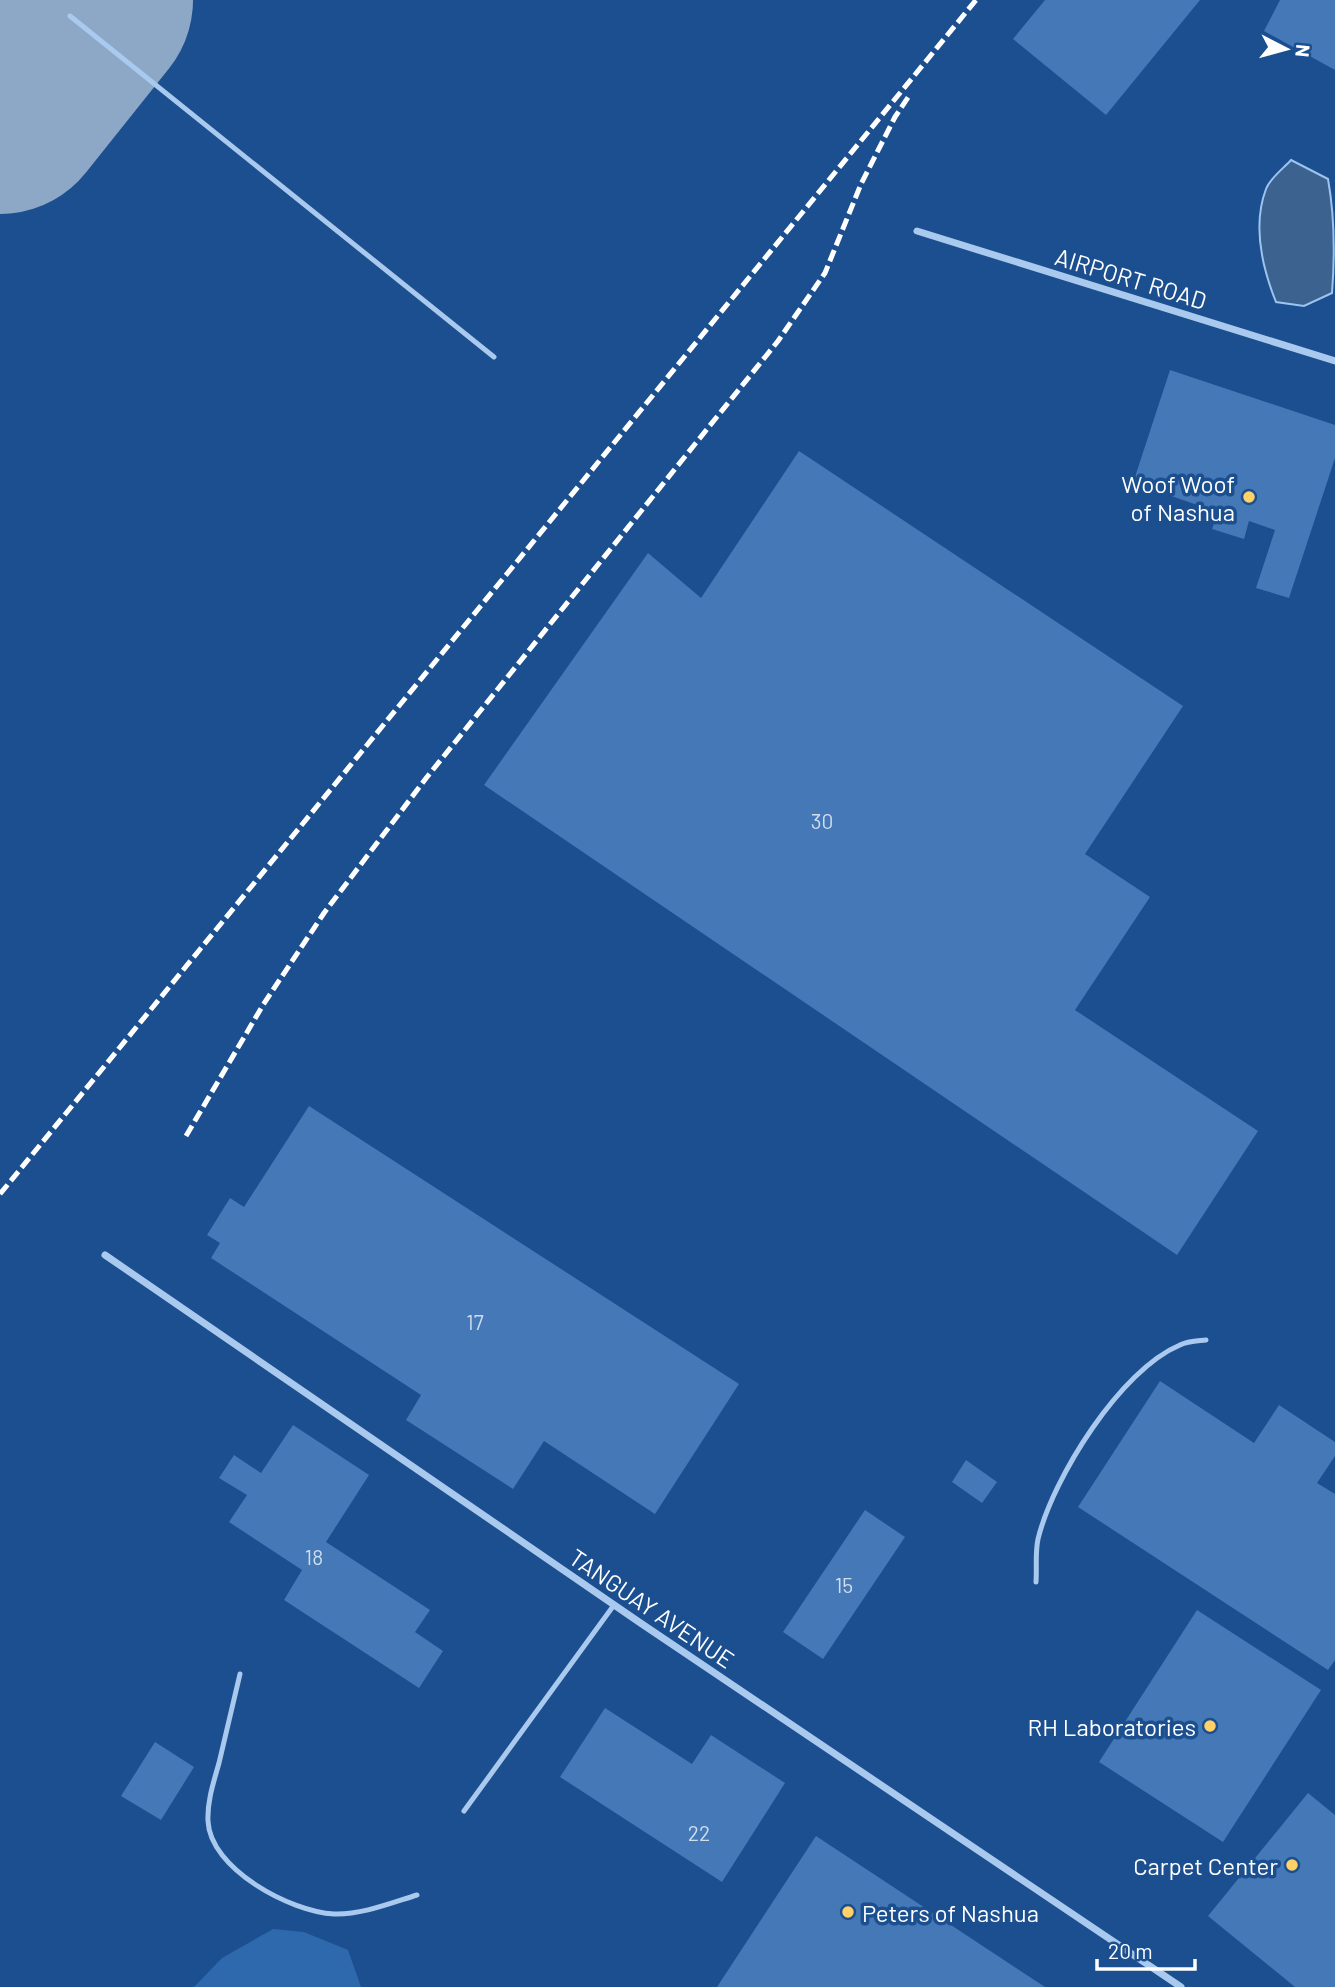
<svg xmlns="http://www.w3.org/2000/svg" width="1335" height="1987" viewBox="0 0 1335 1987" font-family="Barlow,sans-serif">
  <style>
    .green { fill: #2e69ad }
    .water { fill: #3c6290; stroke: #9cc4f0; stroke-width: 2 }
    .lines { fill: none; stroke-linecap: round; stroke-linejoin: round }
    .runway { stroke: #8da7c7; stroke-width: 220 }
    .building { fill: #4478b7 }
    .service { stroke: #a9c9ee; stroke-width: 5 }
    .minor { stroke: #a9c9ee; stroke-width: 7 }
    .rail { stroke: #fff; stroke-width: 5; stroke-dasharray: 12 5; stroke-linecap: butt }
    .poi-dot { fill: #ffd166; stroke: #1b4f8f; stroke-width: 2.5 }
    .labels { text-anchor: middle; dominant-baseline: central; stroke-width: 7; stroke-linejoin: round; paint-order: stroke }
    .number-label { font-size: 21px; fill: #d0dded }
    .street-label { font-size: 24px; fill: #fff; stroke: #1b4f8f }
    .poi-label { font-size: 24px; fill: #fff; stroke: #1b4f8f; text-anchor: end }
  </style>
  <rect width="100%" height="100%" fill="#1b4f8f"/>
  <polygon class="green" points="273,1929 304,1932 348,1950 361,1987 194,1987 222,1958"/>
  <path class="water" d="M 1291,160 L 1328,179 C 1335,218 1335,254 1332,293 L 1304,306 L 1276,302 C 1262,267 1252,226 1266,189 C 1270,178 1284,168 1291,160 Z"/>
  <g class="lines">
    <polyline class="runway" points="0,104 83,0"/>
  </g>
  <g class="building">
    <polygon points="1045,0 1200,0 1106,115 1013,39"/>
    <polygon points="1280,0 1335,0 1335,70 1264,31"/>
    <polygon points="1170,370 1335,425 1335,458 1289,598 1256,588 1275,530 1249,521 1244,539 1212,529 1218,512 1133,483"/>
    <polygon points="799,451 1183,706 1085,854 1150,897 1075,1010 1258,1131 1177,1255 484,785 648,553 701,598"/>
    <polygon points="309,1106 739,1384 655,1514 544,1441 513,1489 406,1420 421,1395 211,1258 220,1243 207,1235 230,1198 244,1207"/>
    <polygon points="1160,1381 1254,1443 1279,1405 1335,1442 1335,1456 1317,1483 1335,1494 1335,1660 1328,1670 1078,1507"/>
    <polygon points="293,1425 369,1475 326,1542 430,1610 415,1632 443,1651 419,1688 284,1600 302,1570 229,1522 247,1495 219,1478 234,1455 261,1473"/>
    <polygon points="966,1460 997,1482 982,1503 952,1482"/>
    <polygon points="865,1510 905,1537 823,1659 783,1632"/>
    <polygon points="1197,1610 1321,1690 1223,1842 1099,1762"/>
    <polygon points="605,1708 692,1764 711,1735 785,1783 722,1882 560,1777"/>
    <polygon points="155,1742 194,1767 161,1820 121,1796"/>
    <polygon points="1308,1793 1335,1815 1335,1987 1295,1987 1208,1916"/>
    <polygon points="816,1836 1045,1987 717,1987"/>
  </g>
  <g class="lines">
    <g class="service">
      <polyline points="70,16 494,357"/>
      <path d="M 1036,1582 C 1037,1568 1035,1553 1038,1539 C 1053,1478 1120,1370 1180,1345 C 1188,1341 1198,1341 1206,1340"/>
      <path d="M 240,1674 C 233,1704 226,1733 219,1763 C 214,1781 207,1801 208,1821 C 210,1869 291,1912 334,1914 C 361,1915 391,1903 417,1895"/>
      <polyline points="464,1811 614,1605"/>
    </g>
    <g class="minor">
      <polyline points="917,231 1335,361"/>
      <polyline points="105,1255 639,1622 1181,1987"/>
    </g>
    <g class="rail">
      <polyline points="186,1136 263,1005 324,913 427,777 778,341 825,273 861,184 895,117 909,96"/>
      <polyline points="0,1194 976,0"/>
    </g>
  </g>
  <g class="poi-dot">
    <circle cx="1249" cy="497" r="7"/>
    <circle cx="1210" cy="1726" r="7"/>
    <circle cx="1292" cy="1865" r="7"/>
    <circle cx="848" cy="1912" r="7"/>
  </g>
  <g class="labels">
    <g class="number-label">
      <text x="822" y="820">30</text>
      <text x="475" y="1321">17</text>
      <text x="314" y="1556">18</text>
      <text x="844" y="1584">15</text>
      <text x="699" y="1832">22</text>
    </g>
    <g class="street-label">
      <text transform="translate(1131 278) rotate(17)">AIRPORT ROAD</text>
      <text transform="translate(652 1608) rotate(34)">TANGUAY AVENUE</text>
    </g>
    <g class="poi-label">
      <text x="1235" y="483">Woof Woof<tspan x="1235" dy="28">of Nashua</tspan></text>
      <text x="1196" y="1726">RH Laboratories</text>
      <text x="1278" y="1865">Carpet Center</text>
      <text x="862" y="1912" text-anchor="start">Peters of Nashua</text>
    </g>
  </g>
  <g transform="translate(1286 49) rotate(96)" stroke="#1b4f8f" stroke-width="5" paint-order="stroke">
  <path d="M0-5L12 26L0 18L-12 26Z" fill="#ffffff"/>
  <text y="-10" font-size="19" font-weight="bold" text-anchor="middle" fill="#ffffff">N</text>
  </g>
  <path d="M1097 1959v10h98v-10" fill="none" stroke="#ffffff" stroke-width="3.5"/>
  <text x="1108" y="1959" font-size="21" fill="#ffffff" stroke="#1b4f8f" stroke-width="5" paint-order="stroke">20 m</text>
</svg>
